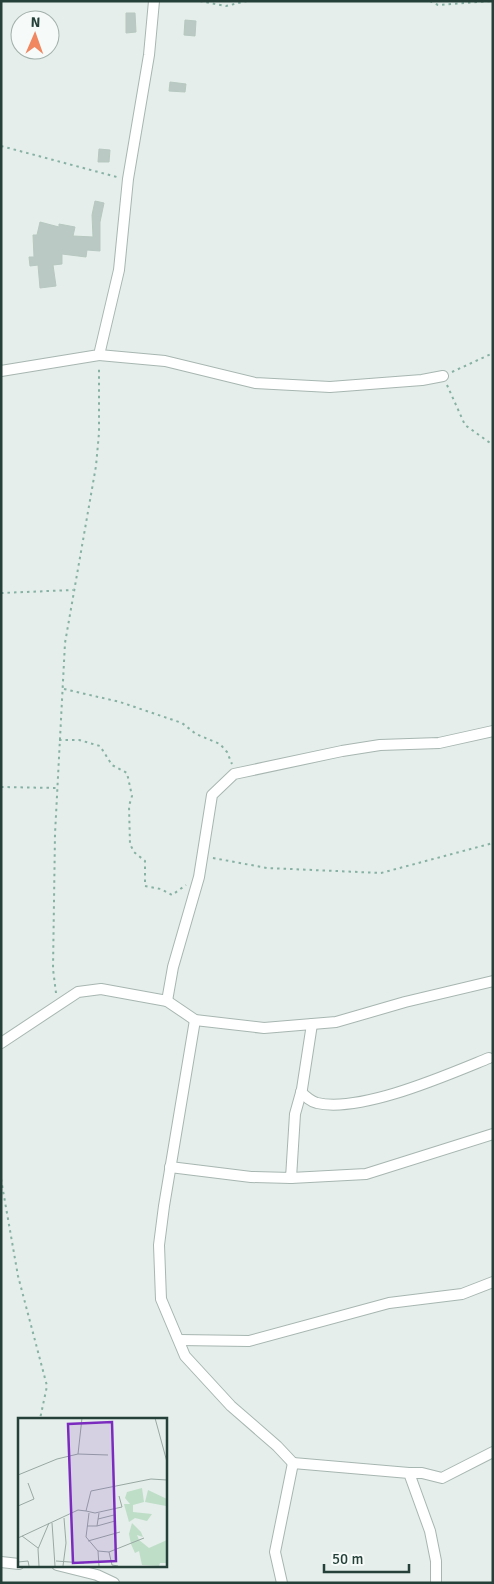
<svg xmlns="http://www.w3.org/2000/svg" width="494" height="1584" viewBox="0 0 494 1584" font-family="Signika,sans-serif">
  <style>
    .building { fill: #bac9c3; stroke: #b7c8c1 }
    .lines { fill: none; stroke-linecap: round; stroke-linejoin: round }
    .minor-casing { stroke: #a7b6b1; stroke-width: 12 }
    .path { stroke: #86b1a4; stroke-width: 2; stroke-dasharray: 2.5 4; stroke-linecap: butt }
    .minor { stroke: #fff; stroke-width: 10 }
    .inset-road { fill: none; stroke: #98a8a3; stroke-width: 1 }
    .view { fill: #7b2cbf; fill-opacity: 0.15; stroke: #7b2cbf; stroke-width: 2.5 }
    .inset-edge { fill: none; stroke: #244039; stroke-width: 2.5 }
  </style>
  <rect width="100%" height="100%" fill="#e5eeea"/>
  <g class="building">
    <polygon points="126,13 135,13 136,32 126,33"/>
    <polygon points="185,20 196,21 195,36 184,35"/>
    <polygon points="170,82 186,84 185,92 169,91"/>
    <polygon points="99,149 110,150 109,162 98,162"/>
    <polygon points="95,201 104,203 100,222 100,251 87,250 86,257 62,254 62,264 53,265 56,286 40,288 38,265 30,266 29,257 34,257 33,235 37,235 40,222 59,227 59,224 75,227 73,236 93,237 92,215"/>
  </g>
  <g class="lines">
    <g class="minor-casing">
      <g id="minor">
        <polyline points="99,355 165,361 255,383 330,387 422,380 443,376"/>
        <polyline points="1,371 99,355 119,270 128,179 149,55 154,1"/>
        <polyline points="167,1001 195,1020 264,1028 336,1022 405,1002 493,981"/>
        <polyline points="195,1020 164,1206 159,1245 161,1299 185,1356 231,1406 277,1446 293,1463"/>
        <polyline points="1,1043 78,992 101,989 167,1001 173,967 199,877 212,795 234,774 342,751 380,745 439,743 493,731"/>
        <path d="M 301,1092 C 306,1097 310,1101 317,1103 C 361,1113 447,1075 489,1058"/>
        <polyline points="170,1167 251,1177 291,1178 295,1114 302,1089 312,1024"/>
        <polyline points="291,1178 366,1174 493,1134"/>
        <polyline points="179,1340 249,1341 389,1303 462,1294 493,1282"/>
        <polyline points="409,1473 422,1473 442,1478 493,1452"/>
        <polyline points="1,1562 19,1564"/>
        <polyline points="57,1565 97,1575 114,1583"/>
        <polyline points="282,1583 275,1552 293,1463 409,1473 430,1531 436,1561 436,1583"/>
      </g>
    </g>
    <g class="path">
      <polyline points="200,1 226,6 247,1"/>
      <polyline points="430,1 438,5 492,1"/>
      <polyline points="1,146 117,177"/>
      <polyline points="452,372 493,353"/>
      <polyline points="447,385 465,425 493,445"/>
      <polyline points="1,593 73,590"/>
      <polyline points="64,689 120,702 182,723 196,734 220,744 227,752 232,764"/>
      <polyline points="59,740 79,740 100,746 112,765 127,773 132,796 129,806 130,844 134,852 145,861 145,886 161,889 172,895 186,885"/>
      <polyline points="1,787 56,788"/>
      <polyline points="213,858 267,868 381,873 493,843"/>
      <polyline points="56,993 53,969 55,834 65,643 96,466 99,433 99,366"/>
      <polyline points="1,1179 18,1276 47,1386 40,1419"/>
    </g>
    <use href="#minor" class="minor"/>
  </g>
  <g transform="translate(18 1418)">
    <rect width="149" height="149" fill="#e5eeea"/>
    <path d="M 124,70 L 126,84 L 115,87 L 115,94 L 134,96 L 129,103 L 117,100 L 111,104 L 106,86 L 112,86 L 107,80 L 109,74 ZM 130,72 L 149,81 L 148,88 L 127,84 ZM 114,105 L 123,114 L 125,119 L 119,117 L 121,122 L 131,130 L 149,122 L 149,145 L 142,145 L 141,148 L 124,147 L 121,133 L 117,135 L 113,126 L 111,116 Z" fill="#bedec8"/>
    <path class="inset-road" d="M 137,0 L 149,44M 60,36 L 90,37M 0,57 L 39,41 L 60,36 L 64,0M 0,88 L 16,81 L 10,65M 68,93 L 77,95 L 104,89 L 101,78M 71,95 L 68,119 L 80,133M 80,101 L 96,97M 34,105 L 37,148M 69,108 L 79,108 L 81,95M 79,108 L 97,103M 4,118 L 20,130M 0,120 L 60,92 L 68,93 L 73,73 L 133,61 L 149,62M 70,123 L 102,114M 91,134 L 126,120M 38,143 L 66,145M 0,144 L 10,143 L 11,148M 21,148 L 20,131 L 31,105M 45,148 L 48,125 L 46,100M 81,148 L 80,133 L 91,134 L 94,147 L 100,148"/>
    <path class="view" d="M 94,4 L 98,143 L 55,145 L 50,6 Z"/>
    <rect width="149" height="149" class="inset-edge"/>
  </g>
  <rect width="494" height="1584" fill="none" stroke="#244039" stroke-width="5"/>
  <g transform="translate(35 35) rotate(2)"><circle r="24" fill="#f6faf8" stroke="#a2b0ac"/>
  <path d="M0-4L9 19L0 12L-9 19Z" fill="#f08761"/>
  <text y="-8" font-size="14" font-weight="bold" text-anchor="middle" fill="#244039">N</text>
  </g>
  <path d="M324 1564v8h85v-8" fill="none" stroke="#244039" stroke-width="2.5"/>
  <text x="332" y="1564" font-size="15" fill="#244039" stroke="#f6faf8" stroke-width="4" paint-order="stroke">50 m</text>
</svg>
